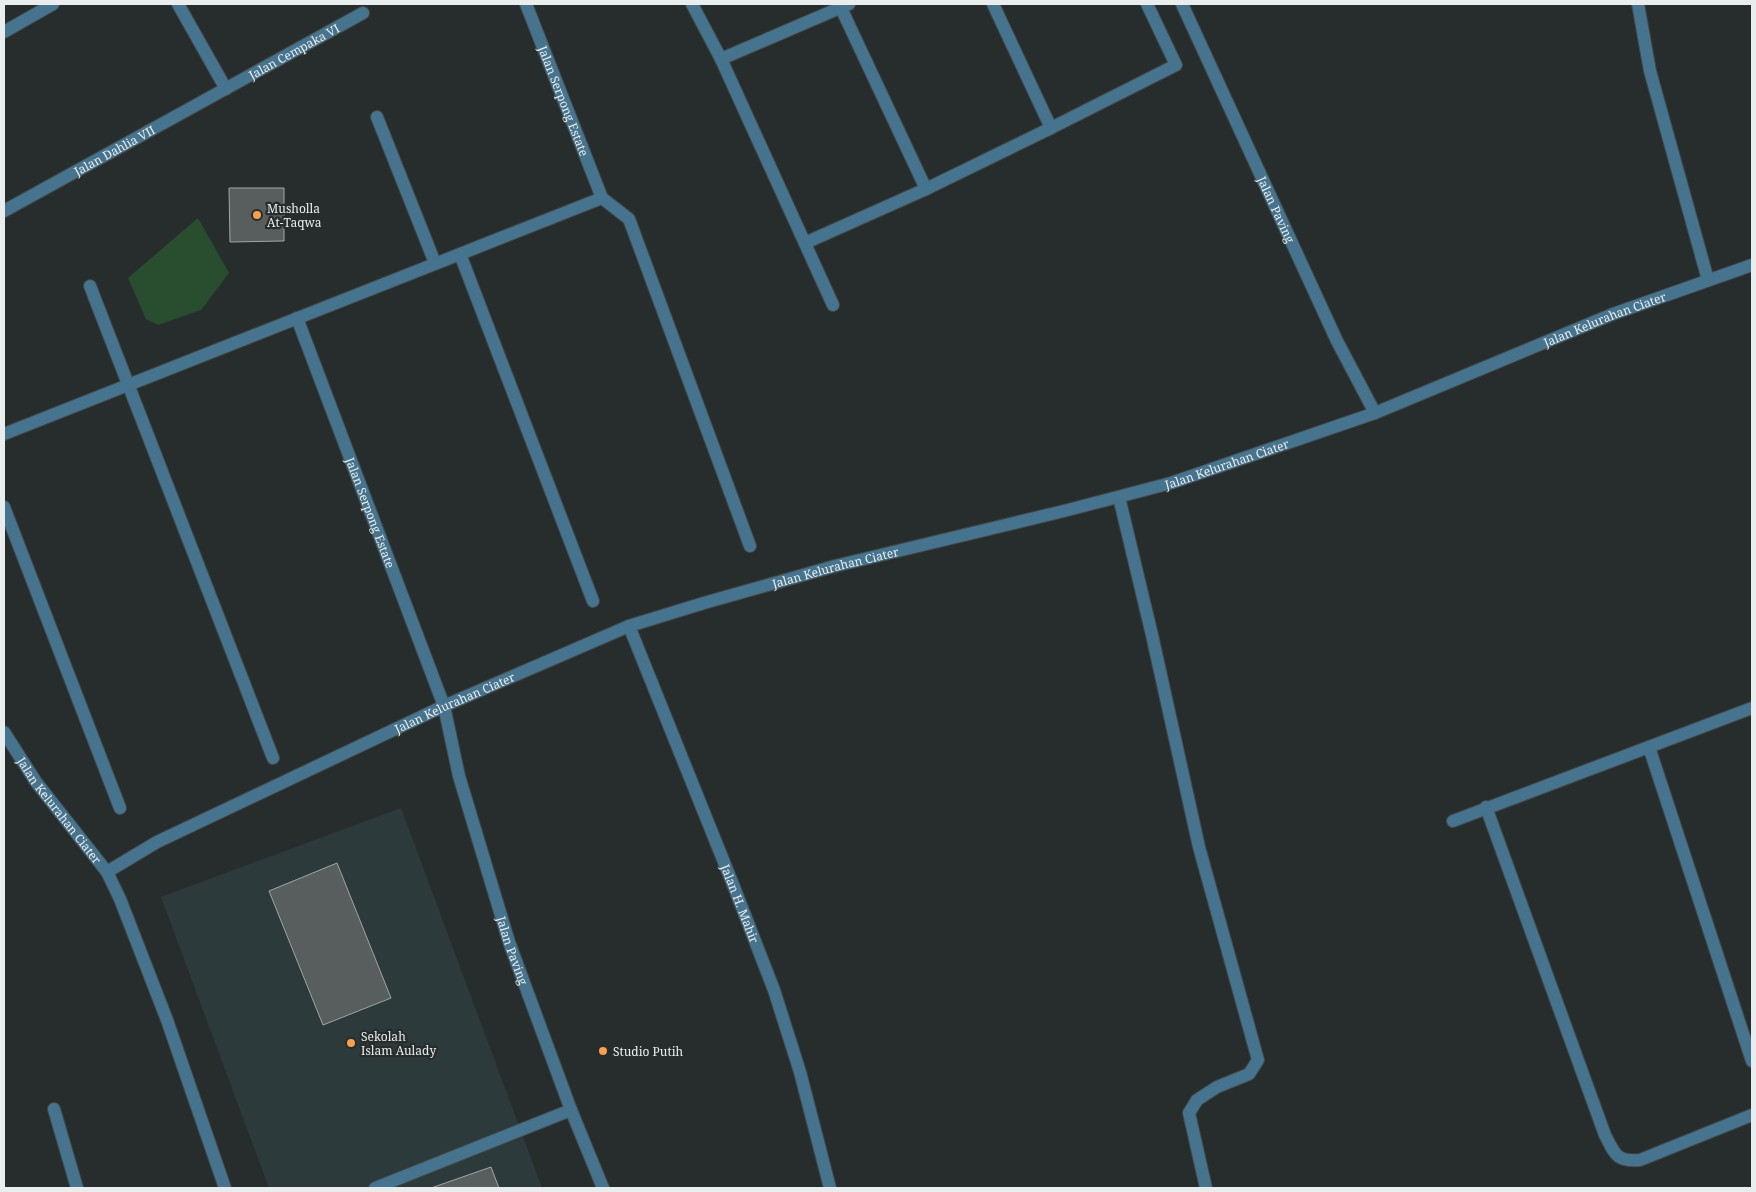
<svg xmlns="http://www.w3.org/2000/svg" width="1756" height="1192" viewBox="0 0 1756 1192" font-family="'Noto Serif',serif">
  <style>
    .built { fill: #2d3a3c }
    .green { fill: #284d2f }
    .building { fill: #585e5d; stroke: #9fa6a4 }
    .lines { fill: none; stroke-linecap: round; stroke-linejoin: round }
    .minor-casing { stroke: #424848; stroke-width: 14 }
    .minor { stroke: #46738e; stroke-width: 12 }
    .poi-dot { fill: #f99f4d; stroke: #272d2d; stroke-width: 2 }
    .labels { text-anchor: middle; dominant-baseline: central; stroke-width: 4.5; stroke-linejoin: round; paint-order: stroke }
    .street-label { font-size: 12px; fill: #e9eded; stroke: #272d2d }
    .poi-label { font-size: 12px; fill: #e9eded; stroke: #272d2d; text-anchor: start }
  </style>
  <rect width="100%" height="100%" fill="#272d2d"/>
  <polygon class="built" points="401,808 542,1188 269,1188 161,897"/>
  <polygon class="green" points="198,218 229,273 201,310 158,325 146,319 128,278"/>
  <g class="building">
    <polygon points="229,188 284,188 284,241 230,242"/>
    <polygon points="337,863 391,998 323,1025 269,891"/>
    <polygon points="491,1167 499,1188 431,1188"/>
  </g>
  <g class="lines">
    <g class="minor-casing">
      <g id="minor">
        <polyline points="178,4 226,89"/>
        <path id="s1" d="M 526,4 L 602,198 L 629,219 L 750,546"/>
        <polyline points="692,4 721,59 833,305"/>
        <path id="s2" d="M 1182,4 L 1337,341 L 1375,413"/>
        <polyline points="1638,4 1650,71 1708,280"/>
        <polyline points="4,32 53,4"/>
        <polyline points="721,59 849,4"/>
        <polyline points="377,117 435,263"/>
        <polyline points="1051,128 1176,65 1147,4"/>
        <polyline points="926,189 1051,128 993,4"/>
        <path id="s3" d="M 4,211 L 363,13"/>
        <polyline points="805,243 926,189 841,8"/>
        <polyline points="460,254 593,601"/>
        <polyline points="90,286 273,758"/>
        <path id="s4" d="M 297,318 L 444,706 L 459,776 L 509,942 L 571,1110 L 603,1188"/>
        <polyline points="4,434 602,198"/>
        <polyline points="1119,497 1152,635 1199,847 1258,1060 1249,1074 1217,1087 1197,1100 1189,1113 1206,1188"/>
        <polyline points="4,507 120,808"/>
        <path id="s5" d="M 629,626 L 734,887 L 774,990 L 800,1072 L 830,1188"/>
        <path id="s6" d="M 4,732 L 36,782 L 107,872 L 157,842 L 444,706 L 629,626 L 704,603 L 835,566 L 1064,511 L 1171,483 L 1375,413 L 1613,314 L 1752,265"/>
        <polyline points="1649,747 1752,1061"/>
        <path d="M 1486,807 L 1605,1135 C 1615,1154 1616,1162 1640,1160 L 1752,1115"/>
        <polyline points="1453,821 1752,708"/>
        <polyline points="107,872 120,899 167,1020 225,1188"/>
        <polyline points="54,1109 77,1188"/>
        <polyline points="375,1188 571,1110"/>
      </g>
    </g>
    <use href="#minor" class="minor"/>
  </g>
  <g class="poi-dot">
    <circle cx="257" cy="215" r="5"/>
    <circle cx="351" cy="1043" r="5"/>
    <circle cx="603" cy="1051" r="5"/>
  </g>
  <g class="labels">
    <g class="street-label">
      <text stroke="none"><textPath href="#s3" startOffset="331">Jalan Cempaka VI</textPath></text>
      <text stroke="none"><textPath href="#s1" startOffset="104">Jalan Serpong Estate</textPath></text>
      <text stroke="none"><textPath href="#s3" startOffset="126">Jalan Dahlia VII</textPath></text>
      <text stroke="none"><textPath href="#s2" startOffset="226">Jalan Paving</textPath></text>
      <text stroke="none"><textPath href="#s6" startOffset="1776">Jalan Kelurahan Ciater</textPath></text>
      <text stroke="none"><textPath href="#s6" startOffset="1371">Jalan Kelurahan Ciater</textPath></text>
      <text stroke="none"><textPath href="#s4" startOffset="208">Jalan Serpong Estate</textPath></text>
      <text stroke="none"><textPath href="#s6" startOffset="966">Jalan Kelurahan Ciater</textPath></text>
      <text stroke="none"><textPath href="#s6" startOffset="561">Jalan Kelurahan Ciater</textPath></text>
      <text stroke="none"><textPath href="#s6" startOffset="96">Jalan Kelurahan Ciater</textPath></text>
      <text stroke="none"><textPath href="#s5" startOffset="299">Jalan H. Mahir</textPath></text>
      <text stroke="none"><textPath href="#s4" startOffset="669">Jalan Paving</textPath></text>
    </g>
    <g class="poi-label">
      <text x="267" y="208">Musholla<tspan x="267" dy="14">At-Taqwa</tspan></text>
      <text x="361" y="1036">Sekolah<tspan x="361" dy="14">Islam Aulady</tspan></text>
      <text x="613" y="1051">Studio Putih</text>
    </g>
  </g>
  <rect width="1756" height="1192" fill="none" stroke="#e9eded" stroke-width="10"/>
</svg>
